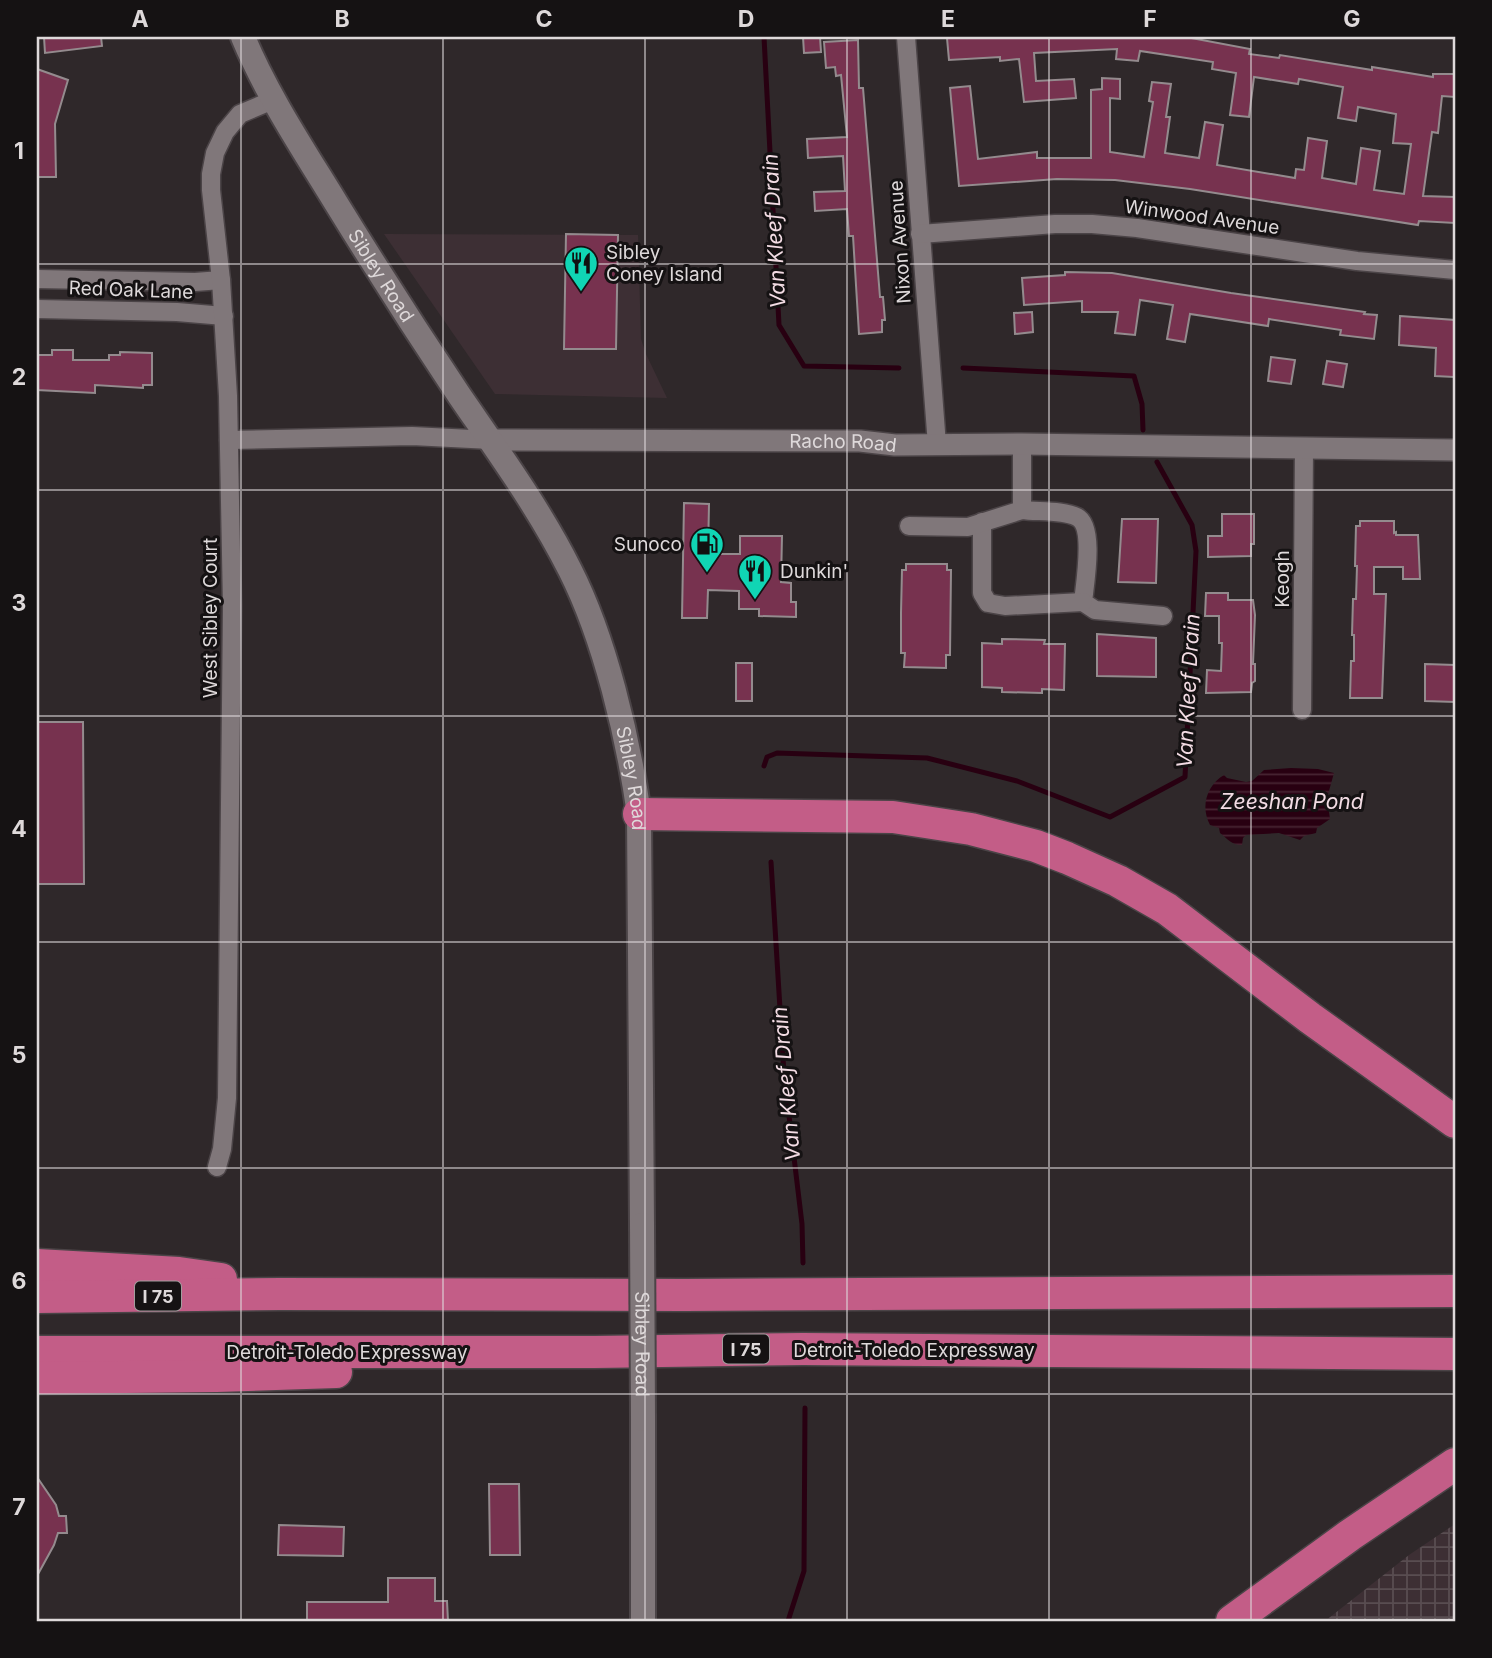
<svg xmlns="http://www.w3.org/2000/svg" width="1492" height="1658" viewBox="0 0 1492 1658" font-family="Inter,sans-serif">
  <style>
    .built { fill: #3d2f34 }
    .industrial { fill: url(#industrial-grid) }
    .water { fill: url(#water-rules) }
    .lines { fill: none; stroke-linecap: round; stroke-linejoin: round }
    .stream { stroke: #280011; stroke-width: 5 }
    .building { fill: #77324f; stroke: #948b8e; stroke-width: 2 }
    .minor-casing { stroke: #4b4447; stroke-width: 21 }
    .tertiary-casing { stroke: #4b4447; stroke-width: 24 }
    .secondary-casing { stroke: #4b4447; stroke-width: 28 }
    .motorway-casing { stroke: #4b4447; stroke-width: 35 }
    .minor { stroke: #80777a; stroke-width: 18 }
    .tertiary { stroke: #80777a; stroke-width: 21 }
    .secondary { stroke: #80777a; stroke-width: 24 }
    .motorway { stroke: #c35d87; stroke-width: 32 }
    .secondary-bridge-casing { stroke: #4b4447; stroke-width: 28; stroke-linecap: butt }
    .secondary-bridge { stroke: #80777a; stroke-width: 24 }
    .grid { fill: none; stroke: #ded9da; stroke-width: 2; stroke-opacity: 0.55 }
    .labels { text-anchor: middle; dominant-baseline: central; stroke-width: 6; stroke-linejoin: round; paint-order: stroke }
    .shield { fill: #151213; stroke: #a29d9e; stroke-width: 2 }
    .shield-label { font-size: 18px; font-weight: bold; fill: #ded9da }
    .street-label { font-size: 19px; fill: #ded9da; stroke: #151213 }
    .poi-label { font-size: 19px; fill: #ded9da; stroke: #151213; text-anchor: start }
    .water-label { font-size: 21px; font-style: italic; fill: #f3dce4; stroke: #151213 }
    .neatline { fill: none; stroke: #ded9da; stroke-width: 2.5 }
    .grid-label { font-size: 23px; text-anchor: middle; font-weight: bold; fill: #ded9da }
  </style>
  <defs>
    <pattern id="industrial-grid" width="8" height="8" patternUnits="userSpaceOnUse" patternTransform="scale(1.75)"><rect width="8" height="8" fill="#3d2f34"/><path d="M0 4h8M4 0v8" fill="none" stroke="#594d51"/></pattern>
    <pattern id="water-rules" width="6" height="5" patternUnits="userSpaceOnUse" patternTransform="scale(1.75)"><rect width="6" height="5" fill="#280011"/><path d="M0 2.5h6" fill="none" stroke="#472533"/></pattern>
  </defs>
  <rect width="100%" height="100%" fill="#2f282a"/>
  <polygon class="built" points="384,234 638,235 641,339 646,354 667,398 495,394"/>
  <polygon class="industrial" points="1455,1524 1455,1621 1325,1621 1409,1555"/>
  <path class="water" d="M 1291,768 L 1318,769 L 1334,773 L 1327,798 L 1330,819 L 1317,828 L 1316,833 L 1304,836 L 1300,840 L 1279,833 L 1246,835 L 1243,838 L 1242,845 C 1231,845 1228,839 1220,833 L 1219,828 L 1210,825 C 1200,806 1207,785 1224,775 L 1227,778 L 1246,782 L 1252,781 L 1264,770 Z"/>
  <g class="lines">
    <g class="stream">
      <polyline points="764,37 779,325 804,366 899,368"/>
      <polyline points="963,368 1134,376 1142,404 1143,430"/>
      <polyline points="764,766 767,757 777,753 927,758 1017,781 1110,817 1185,777 1196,551 1192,525 1157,462"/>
      <polyline points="771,862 784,1074 802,1224 803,1263"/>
      <polyline points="788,1621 804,1571 805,1408"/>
    </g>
  </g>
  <g class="building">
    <polygon points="44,37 101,37 102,46 45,53"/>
    <polygon points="803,37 820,37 821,52 804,53"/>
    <polygon points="974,37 1186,37 1250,49 1249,54 1279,58 1280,55 1372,70 1372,67 1433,77 1433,74 1455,74 1455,97 1442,96 1438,133 1432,132 1423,196 1455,197 1455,223 1419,221 1418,225 1190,189 1115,180 1057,179 959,186 950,88 970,86 978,159 1037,152 1037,158 1091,158 1091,90 1102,89 1102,78 1120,79 1120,99 1110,98 1110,152 1144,157 1153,102 1149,101 1152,82 1171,84 1166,117 1170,117 1165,153 1199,158 1205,122 1223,125 1217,165 1295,178 1296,169 1304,170 1308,138 1327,141 1322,178 1356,184 1361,148 1380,151 1374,190 1404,194 1411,144 1393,143 1396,114 1358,107 1356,121 1338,118 1343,87 1299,79 1298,84 1254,77 1249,117 1230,115 1236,73 1212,69 1213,62 1140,51 1138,61 1116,59 1117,49 1034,53 1036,81 1074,79 1076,98 1024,102 1019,59 1000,61 1000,57 949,60 947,38"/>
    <polygon points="858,40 859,88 863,88 880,297 883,297 885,320 882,320 882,332 859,334 853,236 849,236 847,209 815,211 814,192 845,191 843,156 808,158 807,139 847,137 841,75 836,76 835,67 826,68 824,42"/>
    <polygon points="37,69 68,80 55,124 56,177 37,177"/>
    <polygon points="566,234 618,235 616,349 564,349"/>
    <polygon points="1065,272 1112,273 1231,293 1365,312 1364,314 1377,315 1374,339 1340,335 1341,330 1269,319 1268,326 1190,314 1185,342 1167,339 1173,305 1140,300 1135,335 1115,333 1118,312 1082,312 1082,301 1024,305 1022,278 1065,275"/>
    <polygon points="1032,312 1033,332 1015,334 1014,313"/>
    <polygon points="1400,316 1455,320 1454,377 1435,376 1436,348 1399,345"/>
    <polygon points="52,350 73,350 73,360 109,360 109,355 120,355 120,352 152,353 152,385 143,385 143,388 95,385 95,393 37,390 37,355 52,355"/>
    <polygon points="1271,357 1295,360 1291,384 1268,381"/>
    <polygon points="1327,361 1347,364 1343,387 1323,384"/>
    <polygon points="684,503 709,504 708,554 740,554 740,536 782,536 781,582 791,583 791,602 796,602 796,617 759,616 759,609 739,609 739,591 708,590 707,618 682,618"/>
    <polygon points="1222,514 1254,514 1254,544 1251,544 1251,556 1208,557 1208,536 1222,536"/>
    <polygon points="1122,519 1158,519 1156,583 1118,582"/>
    <polygon points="1360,521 1394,521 1394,533 1396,532 1396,535 1418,535 1420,579 1403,579 1403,567 1374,567 1374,594 1386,594 1382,698 1350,698 1351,661 1354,661 1354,635 1352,635 1353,599 1356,599 1357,566 1355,566 1356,526 1360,526"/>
    <polygon points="906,564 947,564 947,570 951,570 950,655 946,655 946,668 904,667 905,653 901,653 901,613 902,570 906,570"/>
    <polygon points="1206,593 1228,593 1228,600 1253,600 1255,615 1253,664 1255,664 1255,681 1252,683 1251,692 1206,693 1207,670 1221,671 1222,643 1219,643 1219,616 1205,616"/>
    <polygon points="1097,634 1156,638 1156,677 1097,676"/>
    <polygon points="1002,639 1045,640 1044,644 1065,644 1064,690 1042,689 1042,693 1002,692 1002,688 982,687 982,643 1002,644"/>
    <rect x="736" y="663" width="16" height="38"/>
    <polygon points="1425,664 1455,665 1455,702 1425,701"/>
    <polygon points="37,722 83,722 84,884 37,884"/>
    <polygon points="37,1477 56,1505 59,1516 66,1516 67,1533 58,1533 54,1545 37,1576"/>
    <polygon points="489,1484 519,1484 520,1555 490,1555"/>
    <polygon points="279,1525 344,1527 343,1556 278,1555"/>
    <polygon points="388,1578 435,1578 435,1601 447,1601 448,1621 307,1621 307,1602 388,1602"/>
  </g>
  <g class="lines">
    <g class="minor-casing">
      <g id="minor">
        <polyline points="906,37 937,445"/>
        <polyline points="920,234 1055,224 1092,224 1137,228 1357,261 1455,270"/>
        <polyline points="37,279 195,282 221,280"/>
        <polyline points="37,309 177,312 224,316"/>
        <polyline points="229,440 412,436 491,440"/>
        <path d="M 1022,510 C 1038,512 1063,510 1077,517 C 1095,526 1085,583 1083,602 L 1095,610 L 1163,616"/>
        <polyline points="982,522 982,593 988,603 1005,606 1083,602"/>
        <polyline points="909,526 968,527 1022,510 1022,444"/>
        <polyline points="1302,710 1304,448"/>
        <polyline points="217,1167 222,1149 227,1098 232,606 228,396 221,280 211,190 211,174 215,153 225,132 240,114 273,100"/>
      </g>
    </g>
    <g class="tertiary-casing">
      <g id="tertiary">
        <path id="s1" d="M 491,440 L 860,441 L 895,445 L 1022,444 L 1455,450"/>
      </g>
    </g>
    <g class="secondary-casing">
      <g id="secondary">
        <path id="s2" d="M 243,37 C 267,95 303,149 336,203 C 376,268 417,332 459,395 C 498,452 539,508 570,570 C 605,639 628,737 639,814 L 642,1225"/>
        <polyline points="643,1419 643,1621"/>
      </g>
    </g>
    <g class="motorway-casing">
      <g id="motorway">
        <polyline points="639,814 893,817 971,829 1036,846 1067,858 1118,881 1167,909 1310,1018 1455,1122"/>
        <polyline points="37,1265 179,1273 221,1279"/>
        <polyline points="37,1297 280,1294 685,1295 1455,1291"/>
        <polyline points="37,1352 595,1352 803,1349 1455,1354"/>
        <polyline points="37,1378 216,1376 336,1372"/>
        <polyline points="1232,1621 1350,1535 1455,1464"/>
      </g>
    </g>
    <use href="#minor" class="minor"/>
    <use href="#tertiary" class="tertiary"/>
    <use href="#secondary" class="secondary"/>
    <use href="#motorway" class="motorway"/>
    <g class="secondary-bridge-casing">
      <g id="secondary-bridge">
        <path id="s3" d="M 642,1225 L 643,1419"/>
      </g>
    </g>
    <use href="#secondary-bridge" class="secondary-bridge"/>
  </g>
  <path class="grid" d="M 241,37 L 241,1621M 443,37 L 443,1621M 645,37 L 645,1621M 847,37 L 847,1621M 1049,37 L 1049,1621M 1251,37 L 1251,1621M 37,264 L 1455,264M 37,490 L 1455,490M 37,716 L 1455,716M 37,942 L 1455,942M 37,1168 L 1455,1168M 37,1394 L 1455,1394"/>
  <defs>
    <g id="restaurant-pin" transform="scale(1.75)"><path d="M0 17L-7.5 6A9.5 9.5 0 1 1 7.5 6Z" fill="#10d5b4" stroke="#151213"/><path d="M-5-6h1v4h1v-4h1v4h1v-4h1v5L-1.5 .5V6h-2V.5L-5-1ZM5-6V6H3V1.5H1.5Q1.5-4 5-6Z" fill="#111"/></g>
    <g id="fuel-pin" transform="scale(1.75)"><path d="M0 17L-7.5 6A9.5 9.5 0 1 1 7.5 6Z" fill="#10d5b4" stroke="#151213"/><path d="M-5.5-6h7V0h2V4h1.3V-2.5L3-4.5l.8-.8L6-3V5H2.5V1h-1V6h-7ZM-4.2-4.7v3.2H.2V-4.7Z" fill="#111"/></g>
  </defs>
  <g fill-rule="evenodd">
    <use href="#restaurant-pin" x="581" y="263"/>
    <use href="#fuel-pin" x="707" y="544"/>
    <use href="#restaurant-pin" x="755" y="571"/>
  </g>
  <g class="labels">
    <g class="shield">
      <rect x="135" y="1281.5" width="46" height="29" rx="5"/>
      <rect x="723" y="1334.5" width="46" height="29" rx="5"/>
    </g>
    <g class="shield-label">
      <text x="158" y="1296">I 75</text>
      <text x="746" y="1349">I 75</text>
    </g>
    <g class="street-label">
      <text transform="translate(1202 217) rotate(8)">Winwood Avenue</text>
      <text transform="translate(900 242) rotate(-94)">Nixon Avenue</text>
      <text stroke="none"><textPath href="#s2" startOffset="276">Sibley Road</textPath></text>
      <text transform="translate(131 290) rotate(2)">Red Oak Lane</text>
      <text stroke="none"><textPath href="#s1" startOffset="352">Racho Road</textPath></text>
      <text transform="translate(1282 579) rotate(-90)">Keogh</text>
      <text transform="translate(210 618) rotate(-90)">West Sibley Court</text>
      <text stroke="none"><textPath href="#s2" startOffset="844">Sibley Road</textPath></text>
      <text stroke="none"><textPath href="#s3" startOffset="119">Sibley Road</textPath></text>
      <text x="914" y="1350">Detroit-Toledo Expressway</text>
      <text x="347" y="1352">Detroit-Toledo Expressway</text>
    </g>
    <g class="poi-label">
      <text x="606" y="252">Sibley<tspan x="606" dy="22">Coney Island</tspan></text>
      <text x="682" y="544" text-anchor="end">Sunoco</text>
      <text x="780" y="571">Dunkin'</text>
    </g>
    <g class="water-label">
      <text transform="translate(774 231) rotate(-93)">Van Kleef Drain</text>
      <text transform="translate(1188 691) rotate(-87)">Van Kleef Drain</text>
      <text x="1292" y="801">Zeeshan Pond</text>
      <text transform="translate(786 1084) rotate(-95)">Van Kleef Drain</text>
    </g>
  </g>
  <rect width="1492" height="1658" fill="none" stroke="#151213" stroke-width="77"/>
  <rect x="38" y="38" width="1416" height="1582" class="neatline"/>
  <g class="grid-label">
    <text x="140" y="27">A</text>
    <text x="342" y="27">B</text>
    <text x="544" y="27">C</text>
    <text x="746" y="27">D</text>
    <text x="948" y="27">E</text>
    <text x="1150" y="27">F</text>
    <text x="1352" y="27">G</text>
    <text x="19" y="159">1</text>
    <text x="19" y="385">2</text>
    <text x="19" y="611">3</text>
    <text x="19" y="837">4</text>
    <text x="19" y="1063">5</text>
    <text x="19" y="1289">6</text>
    <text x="19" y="1515">7</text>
  </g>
</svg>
